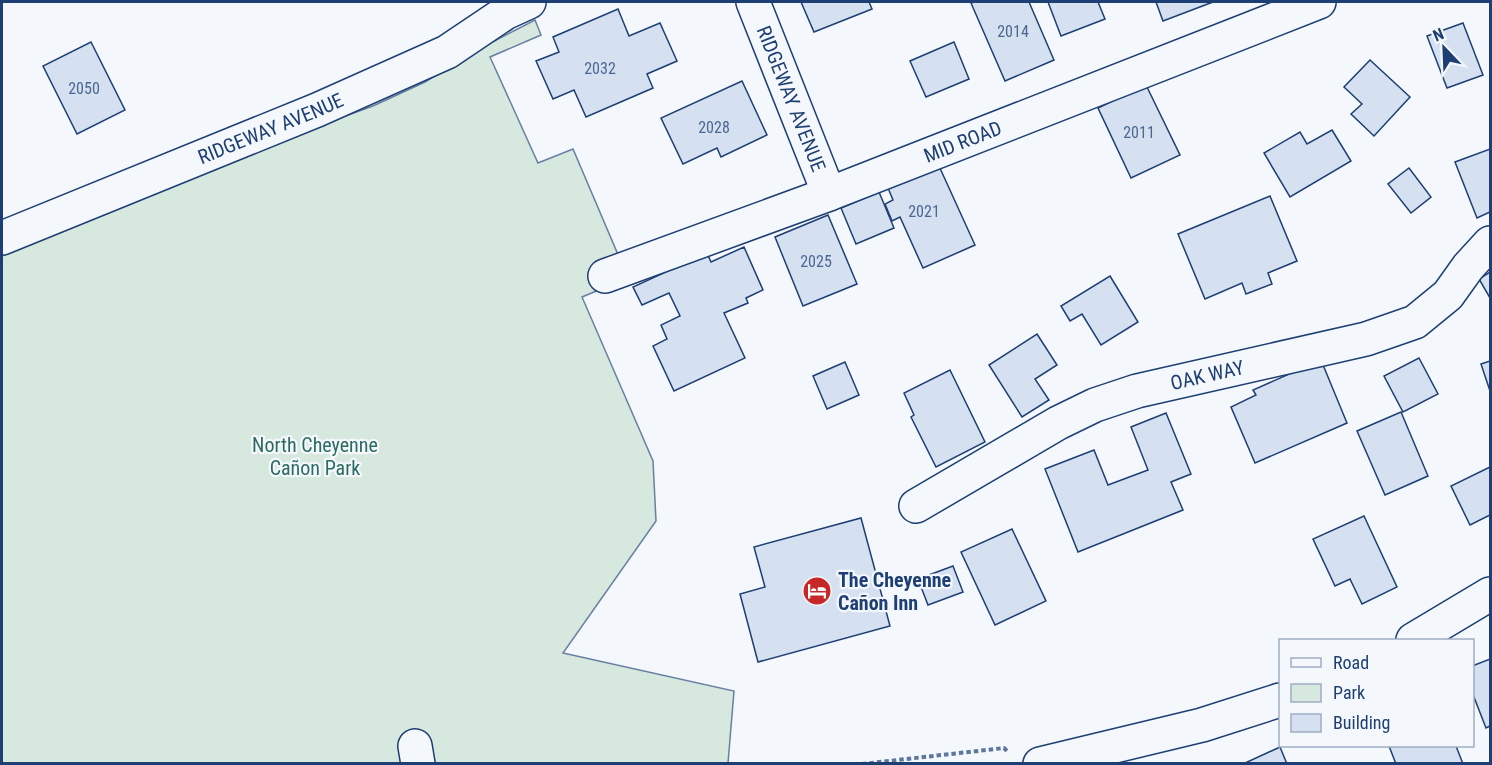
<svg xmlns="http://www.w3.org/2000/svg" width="1492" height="765" viewBox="0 0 1492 765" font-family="'Roboto Condensed',sans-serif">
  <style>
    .green { fill: #d7e8df; stroke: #687fa3; stroke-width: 1.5 }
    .building { fill: #d5e0f0; stroke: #1d3f73; stroke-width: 1.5 }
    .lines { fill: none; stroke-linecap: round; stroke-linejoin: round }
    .minor-casing { stroke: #1d3f73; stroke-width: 36 }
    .path { stroke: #5e769c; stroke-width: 4; stroke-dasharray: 4.5 3; stroke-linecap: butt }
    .minor { stroke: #f4f7fb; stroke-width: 33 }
    .labels { text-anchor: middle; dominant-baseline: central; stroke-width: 4.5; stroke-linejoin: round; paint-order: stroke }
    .number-label { font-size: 16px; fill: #4b6792 }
    .street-label { font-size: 20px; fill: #1d3f73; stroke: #f4f7fb }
    .park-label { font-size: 20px; fill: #2c6c60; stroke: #f4f7fb }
    .poi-label { font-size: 20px; font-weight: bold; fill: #1d3f73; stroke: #f4f7fb; text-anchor: start }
  </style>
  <rect width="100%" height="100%" fill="#f4f7fb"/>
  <polygon class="green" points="535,20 541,35 490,57 538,163 573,149 628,278 582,297 653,461 656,521 563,653 734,691 728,763 2,763 2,256 242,153 373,106 425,82 475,51"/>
  <g class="building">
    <polygon points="801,2 869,2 872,9 814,32"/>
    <polygon points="974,2 1029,2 1054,60 1005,81 971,3"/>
    <polygon points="1048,2 1098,2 1105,19 1061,36"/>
    <polygon points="1156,2 1213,2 1163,21"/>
    <polygon points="618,9 629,36 660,23 677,61 647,74 653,88 586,117 574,90 553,99 536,61 559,52 553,37"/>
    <polygon points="1463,23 1483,75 1447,88 1427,36"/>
    <polygon points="91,42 125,110 77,134 43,66"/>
    <polygon points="954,42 969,79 926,97 910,61"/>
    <polygon points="1370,60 1410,97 1374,136 1351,114 1362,104 1344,87"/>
    <polygon points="742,81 767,135 721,157 717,148 683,164 661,118"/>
    <polygon points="1146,85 1180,155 1131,178 1098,108"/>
    <polygon points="1332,130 1351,161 1290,197 1264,153 1300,132 1307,144"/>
    <polygon points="1490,149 1490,212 1477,218 1455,162"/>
    <polygon points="939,166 975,245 923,268 900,217 892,221 885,204 893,200 888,188"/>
    <polygon points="1409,168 1431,197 1411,213 1388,184"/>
    <polygon points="879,192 894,228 856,244 841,208"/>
    <polygon points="1270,196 1297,261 1268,273 1272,284 1246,294 1242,283 1205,299 1178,234"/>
    <polygon points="828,215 857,284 803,306 775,237"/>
    <polygon points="744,247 763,290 746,298 748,303 724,313 745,358 674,391 653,346 667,339 661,325 680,316 669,293 642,305 633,287 707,253 711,262"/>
    <polygon points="1490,272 1490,298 1479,279"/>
    <polygon points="1110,276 1138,322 1101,345 1082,314 1070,321 1061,306"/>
    <polygon points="1037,334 1057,365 1035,379 1049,400 1022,417 989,365"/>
    <polygon points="1419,358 1438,394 1403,412 1384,376"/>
    <polygon points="1321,360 1347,423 1255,463 1231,407 1256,395 1253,390"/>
    <polygon points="1490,361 1490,391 1481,364"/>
    <polygon points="845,362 859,395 827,409 813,376"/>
    <polygon points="950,370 985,442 936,467 911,417 914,415 904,393"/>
    <polygon points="1401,412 1428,476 1385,495 1357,431"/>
    <polygon points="1166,413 1191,474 1171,482 1183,510 1078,552 1045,469 1094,450 1108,485 1148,470 1131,427"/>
    <polygon points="1490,467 1490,515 1470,525 1451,486"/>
    <polygon points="1364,516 1397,587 1362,604 1350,579 1335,586 1313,539"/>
    <polygon points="861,518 890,626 758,662 740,594 765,587 754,547"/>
    <polygon points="1012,529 1046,601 995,625 961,552"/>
    <polygon points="953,566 963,592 928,605 918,579"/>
    <polygon points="1490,659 1490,726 1486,728 1472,692 1472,666"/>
    <polygon points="1389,746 1456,746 1463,764 1396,764"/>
    <polygon points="1280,747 1287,764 1243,764"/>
  </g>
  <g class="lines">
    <g class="minor-casing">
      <g id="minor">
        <path id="s1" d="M 753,2 L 829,194"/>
        <path id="s2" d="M 2,238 L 317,110 L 447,52 L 505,13 L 529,2"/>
        <path id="s3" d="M 605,276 L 829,194 L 1319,2"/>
        <path id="s4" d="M 916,506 L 1058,423 L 1095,405 L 1137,391 L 1366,339 L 1415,322 L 1448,295 L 1468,267 L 1490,243"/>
        <polyline points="1413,640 1490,594"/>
        <polyline points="415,746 418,764"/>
        <polyline points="1040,764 1202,725 1280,700"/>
      </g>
    </g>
    <polyline class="path" points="862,764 1004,748 1009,753"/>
    <use href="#minor" class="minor"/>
  </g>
  <defs>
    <g id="hotel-disc" transform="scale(1.5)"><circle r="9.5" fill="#c62828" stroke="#f4f7fb"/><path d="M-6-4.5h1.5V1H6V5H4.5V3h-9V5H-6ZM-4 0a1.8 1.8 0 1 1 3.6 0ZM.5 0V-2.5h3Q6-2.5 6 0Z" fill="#fff"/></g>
  </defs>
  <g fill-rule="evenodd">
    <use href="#hotel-disc" x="817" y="591"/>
  </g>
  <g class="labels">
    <g class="number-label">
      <text x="1013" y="31">2014</text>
      <text x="600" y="68">2032</text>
      <text x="84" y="88">2050</text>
      <text x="714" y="127">2028</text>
      <text x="1139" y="132">2011</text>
      <text x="924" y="211">2021</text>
      <text x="816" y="261">2025</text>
    </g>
    <g class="street-label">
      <text stroke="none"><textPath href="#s1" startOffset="104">RIDGEWAY AVENUE</textPath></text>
      <text stroke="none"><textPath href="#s2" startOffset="290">RIDGEWAY AVENUE</textPath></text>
      <text stroke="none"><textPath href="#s3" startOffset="382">MID ROAD</textPath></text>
      <text stroke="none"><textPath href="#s4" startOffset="322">OAK WAY</textPath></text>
    </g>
    <g class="park-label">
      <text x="315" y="445">North Cheyenne<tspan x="315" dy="23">Cañon Park</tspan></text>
    </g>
    <g class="poi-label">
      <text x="838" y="580">The Cheyenne<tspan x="838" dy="23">Cañon Inn</tspan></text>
    </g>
  </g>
  <rect width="1492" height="765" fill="none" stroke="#1d3f73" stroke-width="6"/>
  <rect x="1279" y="639" width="195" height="108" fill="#f4f7fb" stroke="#9eadc5" stroke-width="1.5"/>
  <rect x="1291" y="658" width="30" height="9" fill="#f4f7fb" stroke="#9eadc5" stroke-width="1.5"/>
  <text x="1333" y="669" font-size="18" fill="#1d3f73">Road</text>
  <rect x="1291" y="684" width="30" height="18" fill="#d7e8df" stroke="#9eadc5" stroke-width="1.5"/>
  <text x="1333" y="699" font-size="18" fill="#1d3f73">Park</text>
  <rect x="1291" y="714" width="30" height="18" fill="#d5e0f0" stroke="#9eadc5" stroke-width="1.5"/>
  <text x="1333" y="729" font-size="18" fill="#1d3f73">Building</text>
  <g transform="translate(1444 48) rotate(337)" stroke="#f4f7fb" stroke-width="4.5" paint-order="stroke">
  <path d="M0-4.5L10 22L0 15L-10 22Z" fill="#1d3f73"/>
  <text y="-9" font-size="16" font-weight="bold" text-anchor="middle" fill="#1d3f73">N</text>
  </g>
</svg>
